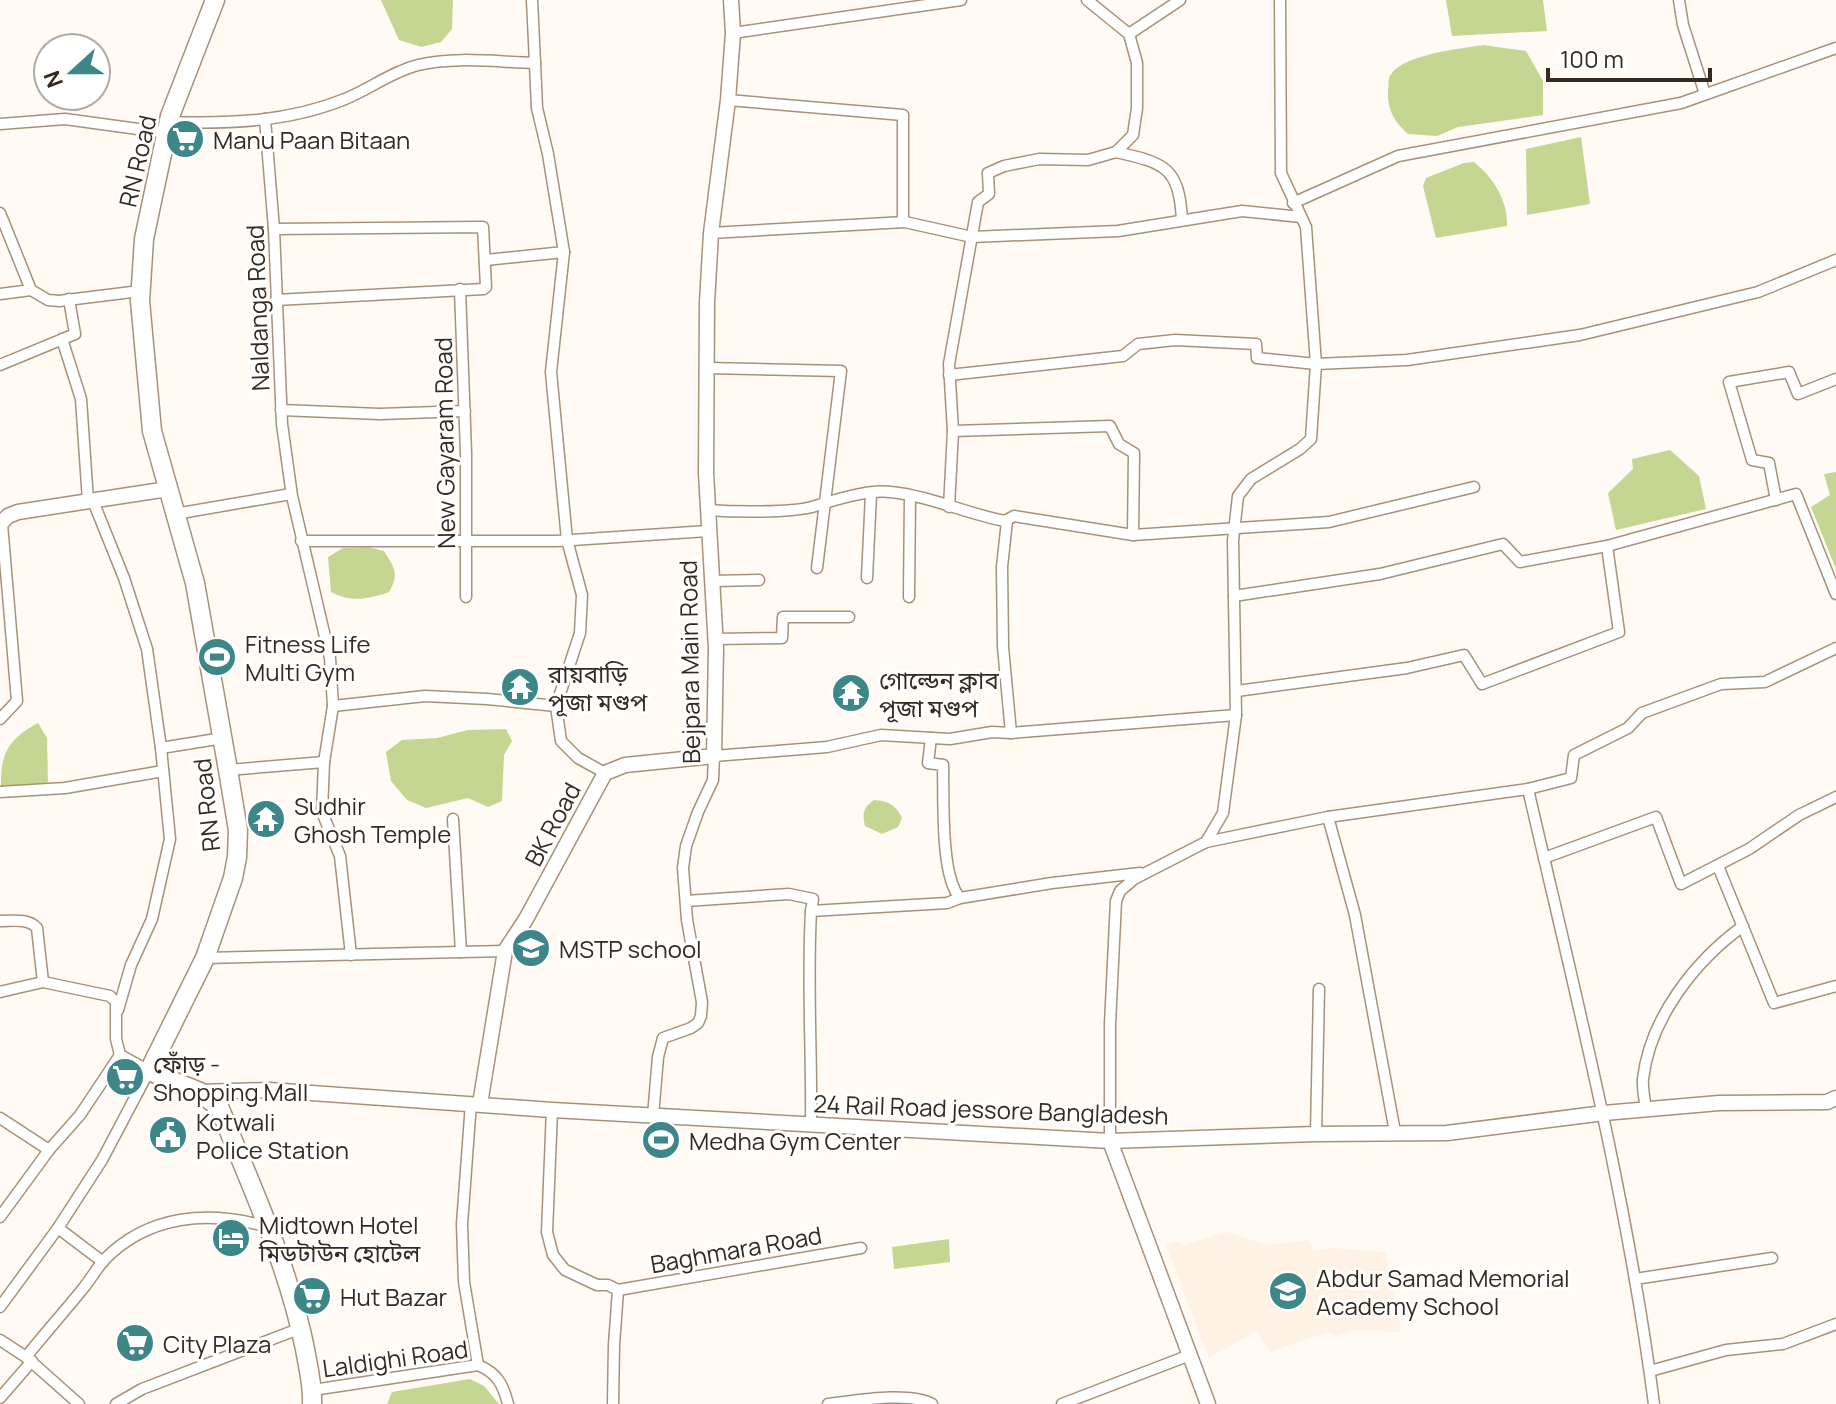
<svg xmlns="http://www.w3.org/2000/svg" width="1836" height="1404" viewBox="0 0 1836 1404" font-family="Manrope,'Noto Sans Bengali',sans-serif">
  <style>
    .built { fill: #fef2e4 }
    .water { fill: #c4d692 }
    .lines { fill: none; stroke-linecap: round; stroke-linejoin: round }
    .street-casing { stroke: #a89178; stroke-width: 13 }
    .secondary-casing { stroke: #a89178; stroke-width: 17 }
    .highway-casing { stroke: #a89178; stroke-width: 21 }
    .street { stroke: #fff; stroke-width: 10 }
    .secondary { stroke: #fff; stroke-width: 14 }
    .highway { stroke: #fff; stroke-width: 18 }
    .labels { text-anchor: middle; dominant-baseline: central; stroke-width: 6; stroke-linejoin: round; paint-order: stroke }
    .poi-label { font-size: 24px; fill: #342b20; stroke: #fff; text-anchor: start }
    .street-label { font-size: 24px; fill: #342b20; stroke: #fff }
  </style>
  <rect width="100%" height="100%" fill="#fffaf4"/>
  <polygon class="built" points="1227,1232 1268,1245 1309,1240 1313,1251 1331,1248 1385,1252 1400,1323 1399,1332 1357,1330 1337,1336 1327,1332 1270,1352 1256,1331 1209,1358 1166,1245 1179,1241 1183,1245"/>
  <g class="water">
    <polygon points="381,0 453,0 452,29 441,42 421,47 399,40"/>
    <polygon points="1446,0 1543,0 1547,31 1452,36"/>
    <path d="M 1483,45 L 1526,51 L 1543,81 L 1543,115 L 1458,127 L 1437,136 L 1408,134 C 1394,121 1387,110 1388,90 C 1389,86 1388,82 1389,78 C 1399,54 1461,49 1483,45 Z"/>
    <polygon points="1581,137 1590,204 1527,215 1526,149"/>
    <path d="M 1474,162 C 1493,177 1508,201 1507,226 L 1436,238 L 1423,186 L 1426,178 L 1464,163 Z"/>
    <polygon points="1670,450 1699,476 1706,509 1616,530 1608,493 1633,469 1632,459"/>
    <polygon points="1836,472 1836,569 1811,507 1830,495 1824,474"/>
    <path d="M 368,547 L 384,551 C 394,567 400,574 389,592 C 368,599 352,603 331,592 L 328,557 L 343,548 Z"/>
    <path d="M 38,723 L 47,738 L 48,782 L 33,788 L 1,790 C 0,754 7,740 38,723 Z"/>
    <polygon points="506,729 512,741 504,755 502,801 488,807 468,798 426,808 407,800 391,781 386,752 402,740 437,738 468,730"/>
    <path d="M 874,800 C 888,801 895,804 902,818 L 898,827 L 882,834 L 865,826 C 862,813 863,808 874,800 Z"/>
    <polygon points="949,1239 950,1262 894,1269 892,1247"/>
    <polygon points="470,1379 484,1386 499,1404 387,1404 392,1392"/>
  </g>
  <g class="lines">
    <g class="street-casing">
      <g id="street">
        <polyline points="1679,0 1683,25 1705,94"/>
        <polyline points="733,33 961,0"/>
        <polyline points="1129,34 1180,0"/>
        <polyline points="535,63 537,108 548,154 564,252 551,372 567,540 582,595 580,633 556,706 561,741 578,758 605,773"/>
        <polyline points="728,100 903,115 903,222"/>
        <polyline points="265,119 274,229 282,424 292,496 330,658 333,706 324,762 322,812 340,856 351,955"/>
        <path d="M 169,122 C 228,124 289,122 345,99 C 370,89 391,72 418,65 C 455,56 497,62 535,63 L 532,0"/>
        <polyline points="0,124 65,119 167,133"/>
        <path d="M 1116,152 C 1165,163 1179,167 1182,220"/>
        <polyline points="1293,203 1398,156 1681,103 1836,48"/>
        <polyline points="0,213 31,290 48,300 59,301 140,291"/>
        <polyline points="274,229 483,227 486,287 484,289 276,300"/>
        <polyline points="711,233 905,222 972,237 1118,231 1242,211 1301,217"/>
        <polyline points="486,260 564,252"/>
        <polyline points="460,289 466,453 466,597"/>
        <polyline points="0,294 31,290"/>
        <polyline points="62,339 81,399 88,501"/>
        <polyline points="0,365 75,334 69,299"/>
        <polyline points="707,368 841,371 817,568"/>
        <polyline points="949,375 1123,356 1138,344 1175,340 1256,344 1257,358 1316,364 1407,360 1580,335 1758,292 1836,260"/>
        <polyline points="281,410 380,414 465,411"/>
        <polyline points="953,431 1110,426 1119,444 1134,453 1133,535"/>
        <polyline points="1776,500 1769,463 1752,460 1729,382 1789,372 1798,394 1836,379"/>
        <polyline points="93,501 124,578 147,649 161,748 170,839 152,919 131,965 118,1010"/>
        <polyline points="949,507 953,431 949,364 978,202 989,194 988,173 1004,166 1039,159 1088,160 1116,152 1133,135 1137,108 1137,63 1129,34 1087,0"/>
        <path d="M 707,510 C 734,512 788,513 812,507 C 834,500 869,489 891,492 C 930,496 967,514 1005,521 L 1014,516 L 1133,535 L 1329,522 L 1474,487"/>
        <polyline points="175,514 291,494"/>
        <polyline points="301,541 557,541 708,531"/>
        <polyline points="867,578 871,494"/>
        <polyline points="712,581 759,580"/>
        <polyline points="1234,596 1380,574 1503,544 1520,562 1607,546"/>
        <polyline points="909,597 910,496"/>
        <polyline points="715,639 782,638 783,617 849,617"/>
        <polyline points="1237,691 1407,668 1464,655 1482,684 1619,632 1607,546 1796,494 1836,594"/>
        <polyline points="333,706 425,696 487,699 556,706"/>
        <polyline points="0,719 17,701 2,524"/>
        <polyline points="1011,733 1236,715"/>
        <path d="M 931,738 L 928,763 L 943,765 C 944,797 940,876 960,898 L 1052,883 L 1140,873"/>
        <polyline points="161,748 223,738"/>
        <polyline points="228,770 324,762"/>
        <polyline points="1528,789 1571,778 1574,755 1628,728 1642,713 1721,684 1765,682 1836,648"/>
        <polyline points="0,792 65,788 163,771"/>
        <polyline points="1328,817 1355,915 1395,1132"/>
        <polyline points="453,819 461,952"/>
        <path d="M 1206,842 L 1328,817 L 1528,789 C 1575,993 1627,1196 1654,1404"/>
        <polyline points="1544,858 1656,817 1681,884 1749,849 1799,815 1836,797"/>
        <polyline points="1718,866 1774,1003 1836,986"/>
        <polyline points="686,901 789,894 813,899 811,911 947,903 960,898"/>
        <path d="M 811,911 C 807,982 812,1053 811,1125"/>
        <path d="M 0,921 C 13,921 28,918 37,928 L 43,982 L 110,996 L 116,1002 L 116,1039 L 120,1055"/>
        <polyline points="205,958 505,951"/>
        <polyline points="0,992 43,982"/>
        <polyline points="471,1103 462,1224 464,1282 478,1365"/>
        <polyline points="552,1110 547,1232 553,1255 565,1270 597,1285 608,1285 618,1290 614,1345 613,1404"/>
        <path d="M 1646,1110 C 1645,1100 1642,1089 1643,1079 C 1650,1018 1695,961 1743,926"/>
        <polyline points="653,1116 658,1057 663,1038 691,1028 698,1023 701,1016 702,1002 687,920 683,868 686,846 698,812 713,780 714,756 827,747 881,735 950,739 992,732 1011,733 1003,647 1002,567 1007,521 1005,521"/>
        <polyline points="0,1118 49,1150"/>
        <polyline points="1316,1134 1319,989"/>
        <polyline points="1110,1141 1110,1024 1116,901 1120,891 1134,879 1206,842 1223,813 1236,715 1233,541 1238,496 1251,479 1300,449 1311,439 1316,364 1306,227 1281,173 1280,0"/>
        <polyline points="0,1217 49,1150 80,1115 120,1055 149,1071 102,1160 58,1228 0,1307"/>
        <polyline points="58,1228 103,1262"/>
        <polyline points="1635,1279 1772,1258"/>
        <polyline points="618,1290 861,1248"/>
        <polyline points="0,1340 26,1357 79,1404"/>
        <path d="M 26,1357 C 45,1333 66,1310 85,1286 C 91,1278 97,1269 103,1261 C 148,1214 209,1210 268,1227"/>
        <polyline points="1650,1371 1726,1350 1783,1344 1836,1324"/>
        <path d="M 313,1390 L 478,1365 C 497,1373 503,1384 508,1404"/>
        <polyline points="0,1398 32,1361"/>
        <polyline points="116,1404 142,1389 301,1328"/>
        <path d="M 828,1404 C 855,1401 908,1391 932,1404"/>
        <polyline points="1062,1404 1190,1355"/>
      </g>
    </g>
    <g class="secondary-casing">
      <g id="secondary">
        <polyline points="0,524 8,516 18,512 168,489"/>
        <polyline points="200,1092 269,1090 552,1110 1110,1141 1316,1134 1447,1133 1604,1113 1719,1103 1827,1102 1836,1098"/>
        <polyline points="480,1104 505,951 526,919 605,773 625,765 714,756 716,648 706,473 707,303 711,233 728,100 733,33 731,0"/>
        <polyline points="1110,1141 1208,1404"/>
      </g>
    </g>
    <g class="highway-casing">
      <path id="highway" d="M 215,0 L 170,116 L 144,239 L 140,301 L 152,431 L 195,583 L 228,770 L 238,830 L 237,857 L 233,878 L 205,958 L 149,1071 L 200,1092 L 220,1109 C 252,1188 288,1265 305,1349 C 308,1367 313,1385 312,1404"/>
    </g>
    <use href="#street" class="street"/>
    <use href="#secondary" class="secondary"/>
    <use href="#highway" class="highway"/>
  </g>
  <defs>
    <g id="supermarket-disc" transform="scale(2)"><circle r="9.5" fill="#3e8788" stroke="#fff"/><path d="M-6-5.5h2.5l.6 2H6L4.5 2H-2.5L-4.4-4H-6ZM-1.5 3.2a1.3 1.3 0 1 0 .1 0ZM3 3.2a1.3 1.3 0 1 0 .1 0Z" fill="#fff"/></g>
    <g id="stadium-disc" transform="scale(2)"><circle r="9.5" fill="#3e8788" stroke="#fff"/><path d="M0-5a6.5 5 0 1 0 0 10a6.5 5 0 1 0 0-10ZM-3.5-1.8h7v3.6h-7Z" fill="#fff"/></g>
    <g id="temple-disc" transform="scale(2)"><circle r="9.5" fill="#3e8788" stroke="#fff"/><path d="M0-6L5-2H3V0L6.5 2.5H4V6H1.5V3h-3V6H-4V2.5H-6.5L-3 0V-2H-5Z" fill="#fff"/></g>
    <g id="school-disc" transform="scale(2)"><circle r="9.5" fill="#3e8788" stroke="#fff"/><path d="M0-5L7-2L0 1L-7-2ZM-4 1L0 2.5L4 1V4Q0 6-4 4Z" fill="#fff"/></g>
    <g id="civic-disc" transform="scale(2)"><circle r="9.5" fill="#3e8788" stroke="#fff"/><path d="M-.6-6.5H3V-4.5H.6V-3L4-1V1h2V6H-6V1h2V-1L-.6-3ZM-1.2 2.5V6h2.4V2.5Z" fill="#fff"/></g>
    <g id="hotel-disc" transform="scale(2)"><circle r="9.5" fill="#3e8788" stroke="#fff"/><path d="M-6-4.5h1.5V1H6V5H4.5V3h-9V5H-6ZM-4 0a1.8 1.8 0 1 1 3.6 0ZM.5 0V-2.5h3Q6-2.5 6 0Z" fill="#fff"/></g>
  </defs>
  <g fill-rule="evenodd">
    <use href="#supermarket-disc" x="185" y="139"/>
    <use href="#stadium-disc" x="217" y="657"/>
    <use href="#temple-disc" x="520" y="687"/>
    <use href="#temple-disc" x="851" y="693"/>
    <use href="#temple-disc" x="266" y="819"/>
    <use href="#school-disc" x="531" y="948"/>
    <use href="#supermarket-disc" x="125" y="1077"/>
    <use href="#civic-disc" x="168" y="1135"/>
    <use href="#stadium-disc" x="661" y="1140"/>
    <use href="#hotel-disc" x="231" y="1238"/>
    <use href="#school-disc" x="1288" y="1291"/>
    <use href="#supermarket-disc" x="312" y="1296"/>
    <use href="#supermarket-disc" x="135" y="1343"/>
  </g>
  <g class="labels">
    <g class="poi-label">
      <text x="213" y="139">Manu Paan Bitaan</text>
      <text x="245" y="643">Fitness Life<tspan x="245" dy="28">Multi Gym</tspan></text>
      <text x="548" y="673">রায়বাড়ি<tspan x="548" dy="28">পূজা মণ্ডপ</tspan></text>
      <text x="879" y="679">গোল্ডেন ক্লাব<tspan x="879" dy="28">পূজা মণ্ডপ</tspan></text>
      <text x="294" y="805">Sudhir<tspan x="294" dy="28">Ghosh Temple</tspan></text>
      <text x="559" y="948">MSTP school</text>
      <text x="153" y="1063">ফোঁড় -<tspan x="153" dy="28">Shopping Mall</tspan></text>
      <text x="196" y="1121">Kotwali<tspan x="196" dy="28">Police Station</tspan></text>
      <text x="689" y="1140">Medha Gym Center</text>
      <text x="259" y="1224">Midtown Hotel<tspan x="259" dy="28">মিডটাউন হোটেল</tspan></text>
      <text x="1316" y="1277">Abdur Samad Memorial<tspan x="1316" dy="28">Academy School</tspan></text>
      <text x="340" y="1296">Hut Bazar</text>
      <text x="163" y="1343">City Plaza</text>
    </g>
    <g class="street-label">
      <text transform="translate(137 161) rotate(-77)">RN Road</text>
      <text transform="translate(257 308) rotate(-92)">Naldanga Road</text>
      <text transform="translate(444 443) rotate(-91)">New Gayaram Road</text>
      <text transform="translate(689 662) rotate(-91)">Bejpara Main Road</text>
      <text transform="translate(206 805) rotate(-96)">RN Road</text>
      <text transform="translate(552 824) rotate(-62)">BK Road</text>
      <text transform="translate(991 1109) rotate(2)">24 Rail Road jessore Bangladesh</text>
      <text transform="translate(736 1249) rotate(-10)">Baghmara Road</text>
      <text transform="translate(395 1358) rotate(-8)">Laldighi Road</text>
    </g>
  </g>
  <g transform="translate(72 72) rotate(249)"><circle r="38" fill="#ffffff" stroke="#aeaaa6" stroke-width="2"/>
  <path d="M0-6L14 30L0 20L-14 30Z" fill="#3e8788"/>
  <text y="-12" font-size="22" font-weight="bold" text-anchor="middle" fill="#342b20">N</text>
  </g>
  <path d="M1548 68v12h162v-12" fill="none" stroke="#342b20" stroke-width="4"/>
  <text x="1560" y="68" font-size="24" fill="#342b20" stroke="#ffffff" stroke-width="6" paint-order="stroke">100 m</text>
</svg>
